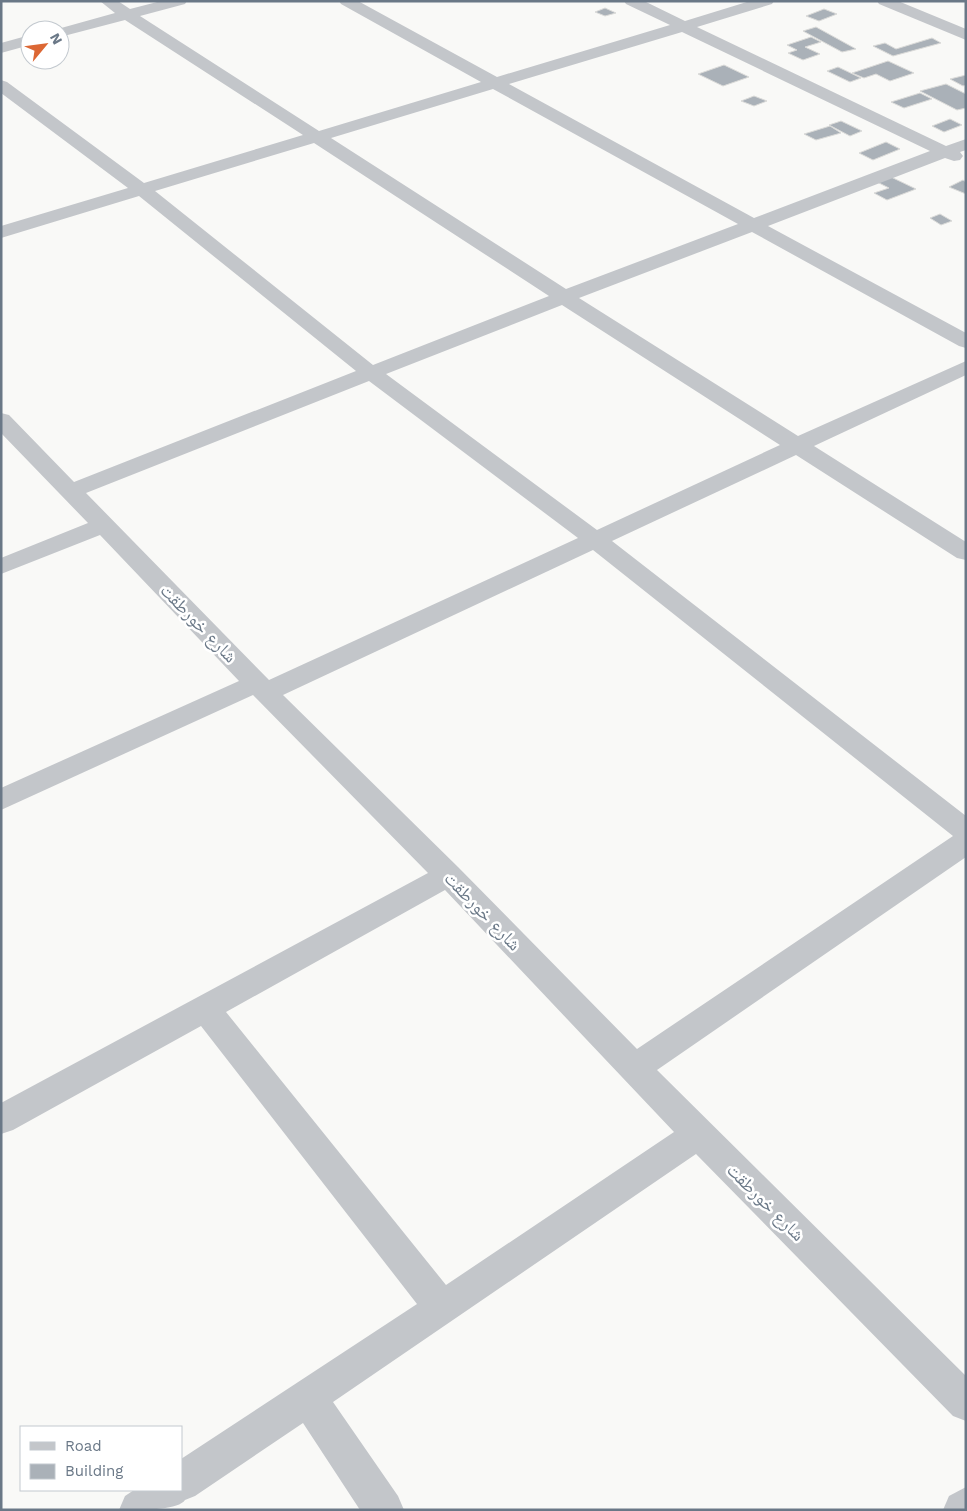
<svg xmlns="http://www.w3.org/2000/svg" width="967" height="1511" viewBox="0 0 967 1511" font-family="'Work Sans','Noto Naskh Arabic',sans-serif">
  <style>
    .building { fill: #aab1b8; stroke: #dbdbd9 }
    .lines { fill: none; stroke-linecap: round; stroke-linejoin: round }
    .minor { fill: #c3c6ca; fill-rule: evenodd }
    .labels { text-anchor: middle; dominant-baseline: central; stroke-width: 5; stroke-linejoin: round; paint-order: stroke }
    .street-label { font-size: 18px; fill: #6a7887; stroke: #fff }
  </style>
  <rect width="100%" height="100%" fill="#f9f9f7"/>
  <g class="building">
    <polygon points="605,8 616,13 605,16 595,12"/>
    <polygon points="824,9 837,14 819,21 806,16"/>
    <polygon points="816,27 856,49 842,52 803,31"/>
    <polygon points="811,37 821,42 805,47 820,54 803,60 788,53 797,50 787,45"/>
    <polygon points="932,38 941,43 893,56 873,46 885,43 896,49"/>
    <polygon points="888,61 914,73 890,81 876,74 864,78 852,73"/>
    <polygon points="724,65 749,77 723,86 698,74"/>
    <polygon points="838,67 861,78 850,82 827,71"/>
    <polygon points="966,75 966,85 963,86 950,79"/>
    <polygon points="946,84 966,94 966,108 957,110 920,91"/>
    <polygon points="920,93 932,99 904,108 891,102"/>
    <polygon points="754,96 767,101 754,106 741,101"/>
    <polygon points="950,119 962,125 944,132 932,126"/>
    <polygon points="841,121 862,131 850,136 829,125"/>
    <polygon points="830,126 841,133 816,140 804,134"/>
    <polygon points="886,142 900,149 873,160 859,153"/>
    <polygon points="891,177 916,189 887,200 874,193 889,188 877,182"/>
    <polygon points="963,180 966,182 966,194 949,187"/>
    <polygon points="940,214 952,221 941,225 930,218"/>
  </g>
  <g class="lines">
    <g class="minor">
      <path d="M 100,1 L 118,1 L 130,9 L 161,1 L 187,1 L 185,4 L 140,16 L 319,131 L 481,82 L 341,4 L 339,1 L 358,1 L 497,77 L 670,25 L 626,4 L 624,1 L 644,1 L 685,21 L 750,1 L 774,1 L 772,4 L 697,27 L 946,146 L 966,139 L 966,150 L 960,152 L 963,156 L 960,160 L 954,161 L 945,158 L 768,226 L 966,333 L 966,348 L 959,346 L 752,232 L 579,298 L 798,436 L 966,361 L 966,375 L 814,446 L 966,542 L 966,560 L 957,558 L 796,455 L 612,541 L 966,816 L 966,857 L 657,1070 L 966,1376 L 966,1421 L 953,1416 L 696,1154 L 333,1402 L 398,1496 L 404,1510 L 360,1510 L 303,1423 L 195,1496 L 185,1500 C 178,1511 134,1510 119,1510 L 125,1496 L 134,1490 L 181,1490 L 181,1459 L 417,1304 L 201,1026 L 13,1130 L 1,1134 L 1,1103 L 428,873 L 253,695 L 1,810 L 1,788 L 239,681 L 100,535 L 1,574 L 1,558 L 88,523 L 1,433 L 1,413 L 9,415 L 74,482 L 356,371 L 139,196 L 1,238 L 1,226 L 128,188 L 1,93 L 1,80 L 7,82 L 144,183 L 303,135 L 125,20 L 60,37 L 60,30 L 54,30 L 115,13 ZM 682,32 L 930,151 L 754,218 L 509,84 ZM 493,89 L 738,224 L 566,289 L 331,138 ZM 314,143 L 549,296 L 373,365 L 155,191 ZM 562,305 L 780,445 L 597,530 L 386,374 ZM 369,381 L 578,538 L 269,680 L 86,493 ZM 593,550 L 953,836 L 637,1049 L 458,867 L 283,695 ZM 445,890 L 674,1132 L 446,1285 L 226,1012 Z"/>
      <polygon points="877,1 898,1 966,29 966,40 879,4"/>
      <polygon points="30,35 30,45 1,53 1,43"/>
      <polygon points="966,1487 966,1510 943,1510 949,1496"/>
    </g>
  </g>
  <g class="labels">
    <g class="street-label">
      <text transform="translate(199 623) rotate(46)">شارع خورطقت</text>
      <text transform="translate(483 911) rotate(46)">شارع خورطقت</text>
      <text transform="translate(766 1202) rotate(45)">شارع خورطقت</text>
    </g>
  </g>
  <rect width="967" height="1511" fill="none" stroke="#6a7887" stroke-width="5"/>
  <rect x="20" y="1426" width="162" height="65" fill="#ffffff" stroke="#c3c9cf"/>
  <rect x="30" y="1442" width="25" height="8" fill="#c3c6ca" stroke="#c3c9cf"/>
  <text x="65" y="1451" font-size="15" fill="#6a7887">Road</text>
  <rect x="30" y="1464" width="25" height="15" fill="#aab1b8" stroke="#c3c9cf"/>
  <text x="65" y="1476" font-size="15" fill="#6a7887">Building</text>
  <g transform="translate(45 45) rotate(61)"><circle r="24" fill="#ffffff" stroke="#c3c9cf"/>
  <path d="M0-4L9 19L0 12L-9 19Z" fill="#dc6734"/>
  <text y="-8" font-size="14" font-weight="bold" text-anchor="middle" fill="#6a7887">N</text>
  </g>
</svg>
